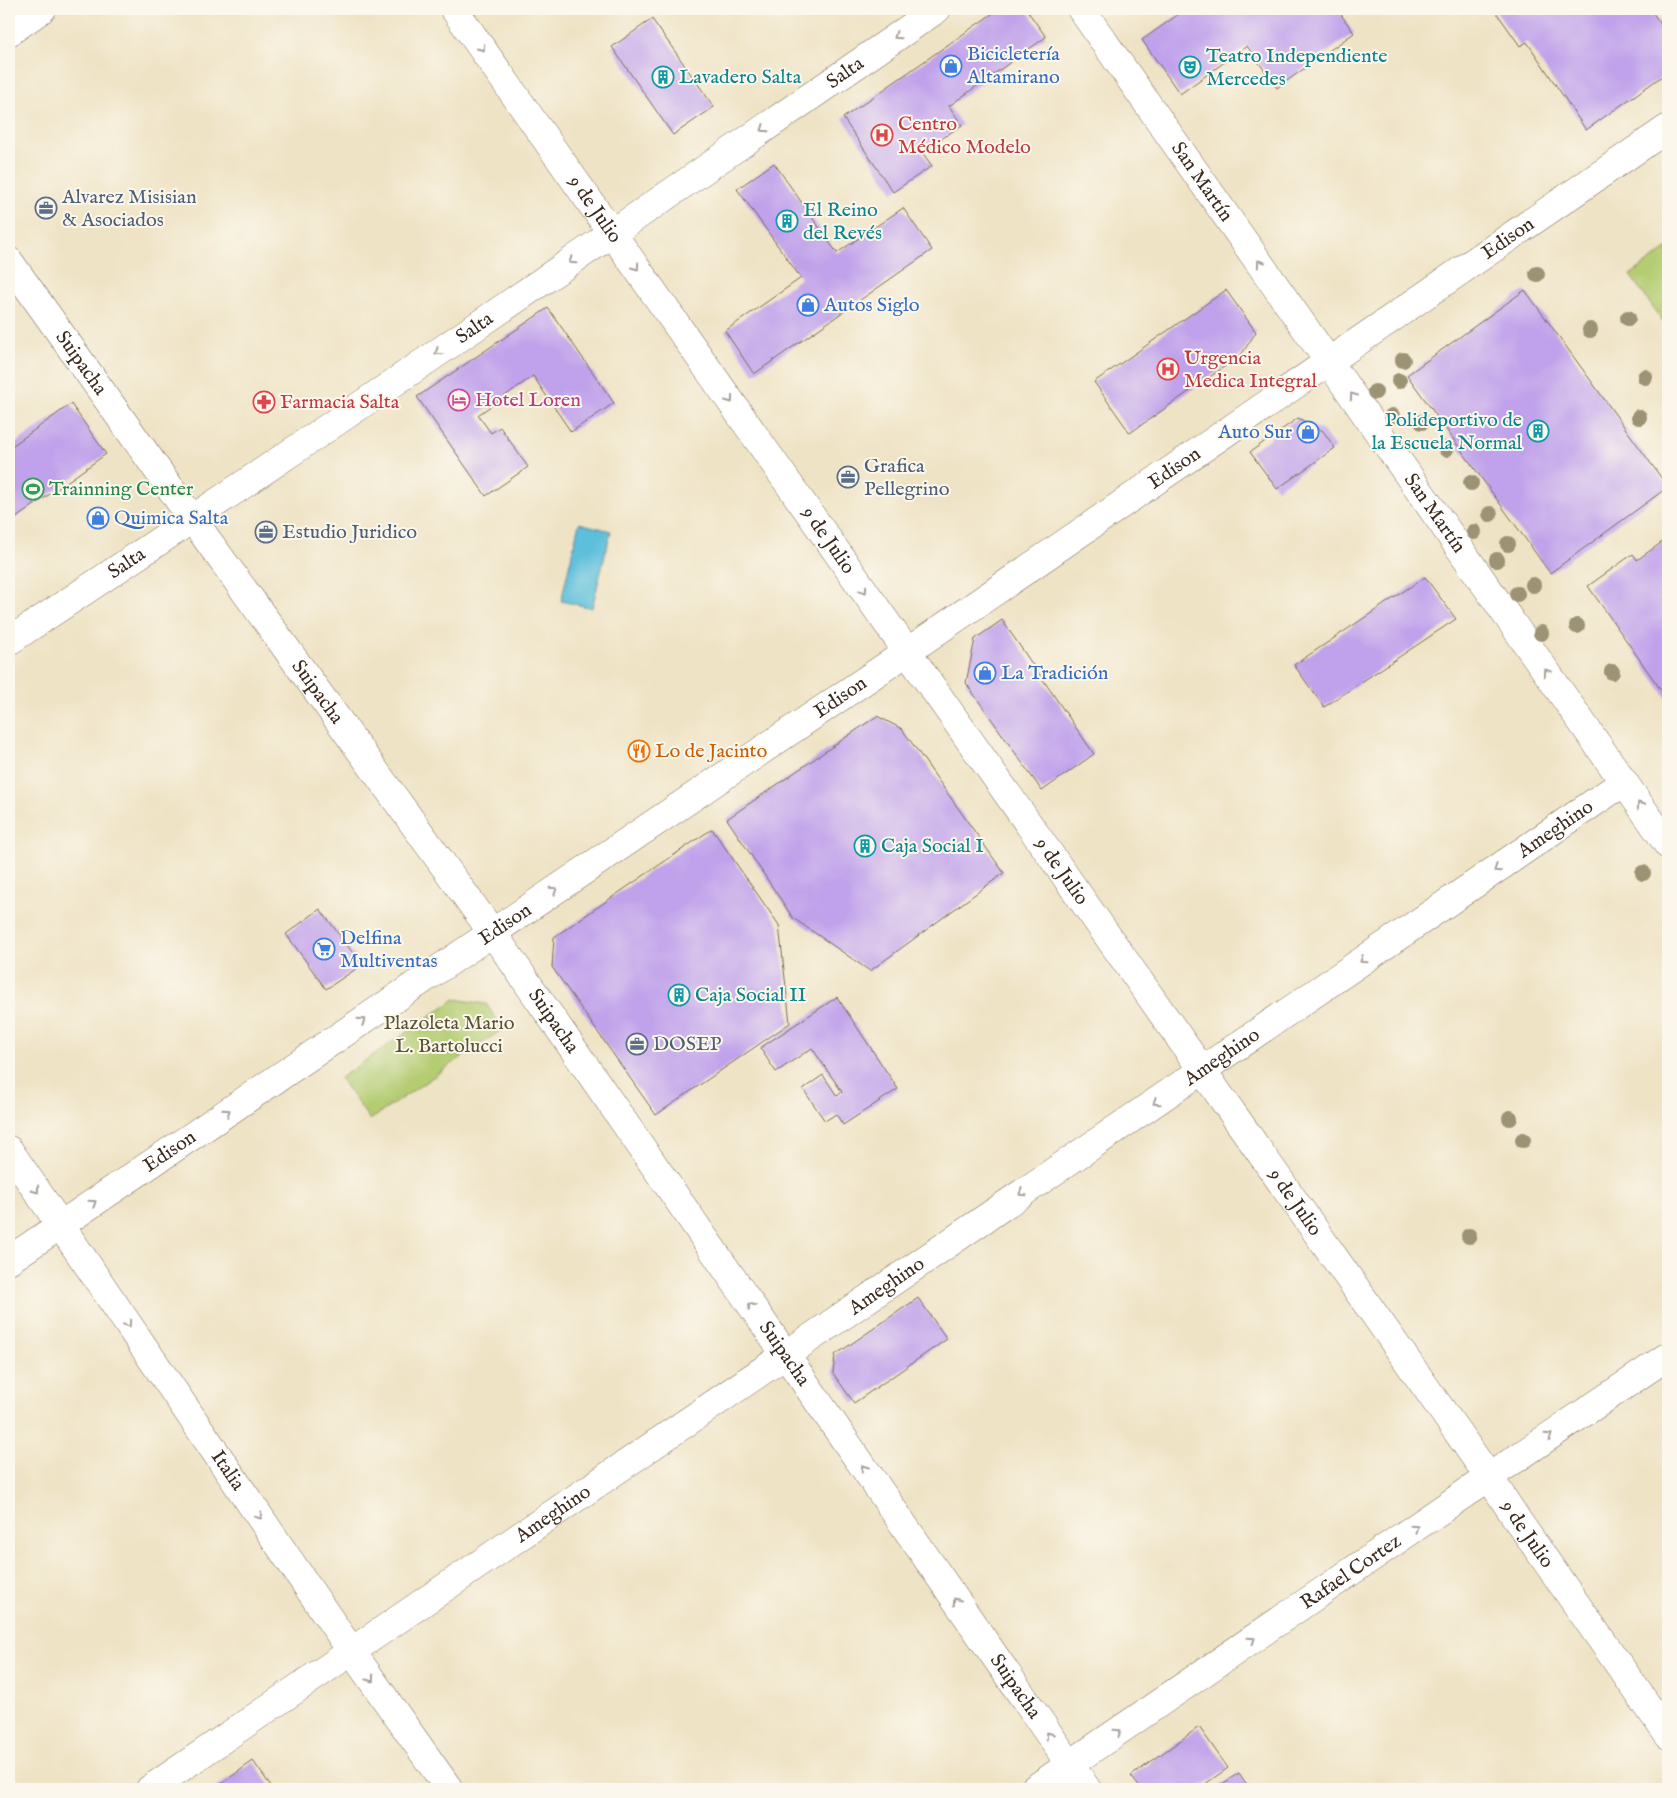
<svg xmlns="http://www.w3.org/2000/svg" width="1677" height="1798" viewBox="0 0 1677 1798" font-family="'IM FELL English',serif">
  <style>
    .green { fill: #b4cc72; stroke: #787b48 }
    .water { fill: #5dbfdb; stroke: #4c747c }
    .building { fill: #c0a1eb }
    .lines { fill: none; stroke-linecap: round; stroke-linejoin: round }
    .minor-casing { stroke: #7a6b58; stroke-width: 29 }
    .minor { stroke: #fff; stroke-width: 28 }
    .tree { fill: #9c9375 }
    .oneway { stroke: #a79f9a }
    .labels { text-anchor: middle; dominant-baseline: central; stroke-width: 4; stroke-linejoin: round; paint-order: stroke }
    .shop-label { font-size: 20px; fill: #366cbe; stroke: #fbf7ec; text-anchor: start }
    .culture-label { font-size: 20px; fill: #0d838f; stroke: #fbf7ec; text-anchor: start }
    .street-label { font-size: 20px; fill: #3b2a1e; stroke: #fbf7ec }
    .health-label { font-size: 20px; fill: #be3a42; stroke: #fbf7ec; text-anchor: start }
    .service-label { font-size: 20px; fill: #4e5e75; stroke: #fbf7ec; text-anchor: start }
    .hotel-label { font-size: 20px; fill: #b23c85; stroke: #fbf7ec; text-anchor: start }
    .leisure-label { font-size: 20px; fill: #27864d; stroke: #fbf7ec; text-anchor: start }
    .food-label { font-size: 20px; fill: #c56008; stroke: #fbf7ec; text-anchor: start }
    .park-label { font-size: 20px; fill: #595233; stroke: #fbf7ec }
  </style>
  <rect width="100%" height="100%" fill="#fbf7ec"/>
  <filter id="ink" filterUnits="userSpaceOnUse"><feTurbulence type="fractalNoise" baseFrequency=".02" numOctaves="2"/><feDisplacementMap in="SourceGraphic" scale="10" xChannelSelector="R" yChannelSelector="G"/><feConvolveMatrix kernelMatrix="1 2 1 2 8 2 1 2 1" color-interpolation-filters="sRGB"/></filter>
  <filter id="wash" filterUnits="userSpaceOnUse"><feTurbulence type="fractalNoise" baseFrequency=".0096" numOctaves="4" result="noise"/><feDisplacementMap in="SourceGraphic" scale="20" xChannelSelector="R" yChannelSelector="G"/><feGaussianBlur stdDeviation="1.12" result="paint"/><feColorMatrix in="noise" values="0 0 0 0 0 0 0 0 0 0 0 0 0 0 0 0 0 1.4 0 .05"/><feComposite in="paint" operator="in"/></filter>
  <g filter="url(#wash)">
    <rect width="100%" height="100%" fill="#efe3c5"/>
    <g class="green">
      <polygon points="1668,248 1668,329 1630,275"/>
      <polygon points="455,999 486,1004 503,1029 370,1120 340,1078"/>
    </g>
    <polygon class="water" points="579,523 611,531 592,608 561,601"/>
    <g id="blocks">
      <g class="building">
        <polygon points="999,9 1026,9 1046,37 949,106 962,125 922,152 932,166 893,192 843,118"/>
        <polygon points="1186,9 1337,9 1354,33 1277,88 1247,46 1180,94 1142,40"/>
        <polygon points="1494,9 1565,9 1568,13 1573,9 1650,9 1668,34 1668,72 1586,130 1527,42 1520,46"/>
        <polygon points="652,19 714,107 673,135 612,47"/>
        <polygon points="774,163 837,253 903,208 932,250 754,374 725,331 801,278 737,189"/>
        <polygon points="1226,290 1256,332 1241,355 1130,433 1094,382"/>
        <polygon points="1525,290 1668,487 1550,573 1407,375"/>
        <polygon points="548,308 614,403 571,432 533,376 478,415 491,433 500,427 528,467 486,496 417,397"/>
        <polygon points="71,404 106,454 9,523 9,448"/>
        <polygon points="1298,418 1323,431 1335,448 1277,489 1250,452"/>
        <polygon points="1668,538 1668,700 1588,586 1633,554 1637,560"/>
        <polygon points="1425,577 1456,619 1324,707 1294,665"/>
        <polygon points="1002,620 1094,754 1042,791 966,683 975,639"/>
        <polygon points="877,716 902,729 1004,873 870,971 793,918 727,819"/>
        <polygon points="712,829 779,925 790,1023 656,1115 552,967 554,937"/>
        <polygon points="320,909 362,965 326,989 286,934"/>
        <polygon points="837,997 898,1089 843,1125 836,1114 825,1121 803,1089 823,1075 837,1096 842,1092 812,1048 776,1072 760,1048"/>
        <polygon points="918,1298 947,1339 854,1403 833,1373 835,1355"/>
        <polygon points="1199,1727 1228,1768 1198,1789 1141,1789 1131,1776"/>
        <polygon points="253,1761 273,1789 214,1789"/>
        <polygon points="1239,1773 1250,1789 1214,1789"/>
      </g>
    </g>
  </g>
  <g filter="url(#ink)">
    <use href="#blocks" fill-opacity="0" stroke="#7a6b58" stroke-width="1"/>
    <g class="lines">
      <g class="minor-casing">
        <g id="minor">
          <path id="s1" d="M 454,9 L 1489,1477 L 1518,1521 L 1668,1735"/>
          <path id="s2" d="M 1081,9 L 1668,845"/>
          <polyline points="9,32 42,9"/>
          <path id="s3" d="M 9,261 L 193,520 L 492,932 L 1087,1789"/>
          <path id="s4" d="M 9,641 C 321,435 629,222 937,9"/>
          <path id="s5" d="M 9,1150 L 352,1652 L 449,1789"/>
          <path id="s6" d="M 9,1260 L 907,652 L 1668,128"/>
          <path id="s7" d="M 150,1789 L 1624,782"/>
          <path id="s8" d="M 1034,1789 L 1489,1477 L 1668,1356"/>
        </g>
      </g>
      <use href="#minor" class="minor"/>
    </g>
    <g class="tree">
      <circle cx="1537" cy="274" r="8"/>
      <circle cx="1628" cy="318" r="8"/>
      <circle cx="1590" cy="330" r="8"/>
      <circle cx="1403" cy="360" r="8"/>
      <circle cx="1645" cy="377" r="8"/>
      <circle cx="1399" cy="381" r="8"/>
      <circle cx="1375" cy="392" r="8"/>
      <circle cx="1392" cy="416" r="8"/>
      <circle cx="1639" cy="417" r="8"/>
      <circle cx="1422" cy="422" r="8"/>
      <circle cx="1446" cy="449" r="8"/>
      <circle cx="1471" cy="483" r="8"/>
      <circle cx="1490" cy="514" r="8"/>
      <circle cx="1474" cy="532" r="8"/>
      <circle cx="1508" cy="544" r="8"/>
      <circle cx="1497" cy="560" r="8"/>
      <circle cx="1533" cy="585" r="8"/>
      <circle cx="1517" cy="594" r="8"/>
      <circle cx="1577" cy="626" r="8"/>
      <circle cx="1541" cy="633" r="8"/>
      <circle cx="1612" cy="672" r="8"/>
      <circle cx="1643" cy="873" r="8"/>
      <circle cx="1510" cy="1118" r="8"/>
      <circle cx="1523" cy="1140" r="8"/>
      <circle cx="1469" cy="1236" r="8"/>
    </g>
    <defs><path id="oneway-chevron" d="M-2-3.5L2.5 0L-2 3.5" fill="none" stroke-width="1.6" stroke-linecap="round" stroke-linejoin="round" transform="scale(1.25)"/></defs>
    <g class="oneway">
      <use href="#oneway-chevron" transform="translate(897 36) rotate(145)"/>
      <use href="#oneway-chevron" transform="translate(482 48) rotate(55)"/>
      <use href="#oneway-chevron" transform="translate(764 129) rotate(145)"/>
      <use href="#oneway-chevron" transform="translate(572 261) rotate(146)"/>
      <use href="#oneway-chevron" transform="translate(1260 263) rotate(-125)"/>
      <use href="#oneway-chevron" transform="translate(636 267) rotate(55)"/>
      <use href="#oneway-chevron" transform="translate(438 352) rotate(146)"/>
      <use href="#oneway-chevron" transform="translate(1353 396) rotate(-125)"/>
      <use href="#oneway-chevron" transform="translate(730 400) rotate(55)"/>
      <use href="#oneway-chevron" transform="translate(864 590) rotate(55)"/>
      <use href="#oneway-chevron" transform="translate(1547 672) rotate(-125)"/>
      <use href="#oneway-chevron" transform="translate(1640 805) rotate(-125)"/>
      <use href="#oneway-chevron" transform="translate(1497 869) rotate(146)"/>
      <use href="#oneway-chevron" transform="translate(554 890) rotate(-34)"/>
      <use href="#oneway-chevron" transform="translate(1363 960) rotate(146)"/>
      <use href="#oneway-chevron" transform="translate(362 1021) rotate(-34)"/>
      <use href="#oneway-chevron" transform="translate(1156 1102) rotate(146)"/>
      <use href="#oneway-chevron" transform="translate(227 1112) rotate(-34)"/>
      <use href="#oneway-chevron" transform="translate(36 1190) rotate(55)"/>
      <use href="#oneway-chevron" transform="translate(1022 1193) rotate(146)"/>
      <use href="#oneway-chevron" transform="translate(93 1203) rotate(-34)"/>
      <use href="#oneway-chevron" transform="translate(751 1306) rotate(-125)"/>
      <use href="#oneway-chevron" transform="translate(128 1324) rotate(56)"/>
      <use href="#oneway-chevron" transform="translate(1549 1436) rotate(-34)"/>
      <use href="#oneway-chevron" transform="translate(864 1468) rotate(-125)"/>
      <use href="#oneway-chevron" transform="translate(259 1516) rotate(56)"/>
      <use href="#oneway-chevron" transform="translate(1415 1528) rotate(-34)"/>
      <use href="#oneway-chevron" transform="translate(956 1601) rotate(-125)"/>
      <use href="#oneway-chevron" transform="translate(1252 1640) rotate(-34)"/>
      <use href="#oneway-chevron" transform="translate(371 1679) rotate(55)"/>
      <use href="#oneway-chevron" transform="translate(1118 1732) rotate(-34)"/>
      <use href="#oneway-chevron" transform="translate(1049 1735) rotate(-125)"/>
    </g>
  </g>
  <defs>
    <g id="shop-ring" transform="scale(1.125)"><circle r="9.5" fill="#fbf7ec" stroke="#3f7fe0" stroke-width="1.5"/><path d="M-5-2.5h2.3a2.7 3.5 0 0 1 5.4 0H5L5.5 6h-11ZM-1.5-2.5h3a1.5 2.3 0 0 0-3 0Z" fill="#3f7fe0"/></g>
    <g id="theatre-ring" transform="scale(1.125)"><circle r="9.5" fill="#fbf7ec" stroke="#0f9aa8" stroke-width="1.5"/><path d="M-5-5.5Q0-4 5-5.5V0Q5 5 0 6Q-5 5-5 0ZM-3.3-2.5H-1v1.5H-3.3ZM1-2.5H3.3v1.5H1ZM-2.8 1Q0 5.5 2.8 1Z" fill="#0f9aa8"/></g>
    <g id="building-ring" transform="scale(1.125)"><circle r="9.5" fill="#fbf7ec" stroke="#0f9aa8" stroke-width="1.5"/><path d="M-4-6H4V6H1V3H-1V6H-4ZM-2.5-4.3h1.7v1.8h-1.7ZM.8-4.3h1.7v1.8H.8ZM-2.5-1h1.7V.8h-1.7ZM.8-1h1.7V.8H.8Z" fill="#0f9aa8"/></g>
    <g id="hospital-ring" transform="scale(1.125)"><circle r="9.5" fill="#fbf7ec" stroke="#e0444e" stroke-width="1.5"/><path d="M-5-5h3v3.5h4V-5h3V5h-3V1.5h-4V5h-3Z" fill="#e0444e"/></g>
    <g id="office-ring" transform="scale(1.125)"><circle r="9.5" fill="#fbf7ec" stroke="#5c6f8a" stroke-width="1.5"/><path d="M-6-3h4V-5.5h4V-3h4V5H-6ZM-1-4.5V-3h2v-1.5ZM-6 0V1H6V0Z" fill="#5c6f8a"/></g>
    <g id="hotel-ring" transform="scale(1.125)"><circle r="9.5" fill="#fbf7ec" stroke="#d1479c" stroke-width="1.5"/><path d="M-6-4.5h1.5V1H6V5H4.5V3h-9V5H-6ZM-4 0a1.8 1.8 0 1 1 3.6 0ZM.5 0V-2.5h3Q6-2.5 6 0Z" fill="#d1479c"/></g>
    <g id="pharmacy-ring" transform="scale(1.125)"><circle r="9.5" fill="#fbf7ec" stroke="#e0444e" stroke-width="1.5"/><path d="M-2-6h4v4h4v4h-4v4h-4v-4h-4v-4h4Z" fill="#e0444e"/></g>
    <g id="stadium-ring" transform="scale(1.125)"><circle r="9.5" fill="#fbf7ec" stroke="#2e9e5b" stroke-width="1.5"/><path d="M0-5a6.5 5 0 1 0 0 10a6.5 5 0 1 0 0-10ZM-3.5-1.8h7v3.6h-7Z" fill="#2e9e5b"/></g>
    <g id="restaurant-ring" transform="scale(1.125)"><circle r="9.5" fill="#fbf7ec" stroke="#e8710a" stroke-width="1.5"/><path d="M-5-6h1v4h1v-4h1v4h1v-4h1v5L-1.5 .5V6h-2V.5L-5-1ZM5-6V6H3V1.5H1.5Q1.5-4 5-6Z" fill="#e8710a"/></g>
    <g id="supermarket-ring" transform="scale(1.125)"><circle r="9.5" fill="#fbf7ec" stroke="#3f7fe0" stroke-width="1.5"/><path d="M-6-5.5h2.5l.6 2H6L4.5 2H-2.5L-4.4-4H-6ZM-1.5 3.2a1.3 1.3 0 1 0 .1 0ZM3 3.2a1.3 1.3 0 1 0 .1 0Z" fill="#3f7fe0"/></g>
  </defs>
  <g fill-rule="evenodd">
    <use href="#shop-ring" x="951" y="66"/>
    <use href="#theatre-ring" x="1190" y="67"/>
    <use href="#building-ring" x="663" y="77"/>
    <use href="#hospital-ring" x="882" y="135"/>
    <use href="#office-ring" x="46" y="208"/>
    <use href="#building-ring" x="787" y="221"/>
    <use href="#shop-ring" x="808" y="305"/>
    <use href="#hospital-ring" x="1168" y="369"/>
    <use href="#hotel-ring" x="459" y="400"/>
    <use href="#pharmacy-ring" x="264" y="402"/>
    <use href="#building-ring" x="1538" y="431"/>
    <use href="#shop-ring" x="1308" y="432"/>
    <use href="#office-ring" x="848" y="477"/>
    <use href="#stadium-ring" x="33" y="489"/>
    <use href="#shop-ring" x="98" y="518"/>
    <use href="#office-ring" x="266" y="532"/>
    <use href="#shop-ring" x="985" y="673"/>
    <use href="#restaurant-ring" x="639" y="751"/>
    <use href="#building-ring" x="865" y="846"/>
    <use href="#supermarket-ring" x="324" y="949"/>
    <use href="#building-ring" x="679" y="995"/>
    <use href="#office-ring" x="637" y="1044"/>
  </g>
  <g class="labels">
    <g class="shop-label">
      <text x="967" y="54">Bicicletería<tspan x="967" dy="23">Altamirano</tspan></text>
      <text x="824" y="305">Autos Siglo</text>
      <text x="1292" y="432" text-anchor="end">Auto Sur</text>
      <text x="114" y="518">Quimica Salta</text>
      <text x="1001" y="673">La Tradición</text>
      <text x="340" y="938">Delfina<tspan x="340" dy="23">Multiventas</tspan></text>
    </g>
    <g class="culture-label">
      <text x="1206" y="56">Teatro Independiente<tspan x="1206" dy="23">Mercedes</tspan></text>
      <text x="679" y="77">Lavadero Salta</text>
      <text x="803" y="210">El Reino<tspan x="803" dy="23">del Revés</tspan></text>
      <text x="1522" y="420" text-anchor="end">Polideportivo de<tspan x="1522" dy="23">la Escuela Normal</tspan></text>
      <text x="881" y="846">Caja Social I</text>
      <text x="695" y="995">Caja Social II</text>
    </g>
    <g class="street-label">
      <text stroke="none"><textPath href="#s4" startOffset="1011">Salta</textPath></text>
      <text stroke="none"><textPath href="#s2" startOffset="211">San Martín</textPath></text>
      <text stroke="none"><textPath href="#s1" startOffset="245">9 de Julio</textPath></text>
      <text stroke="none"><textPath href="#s6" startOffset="1814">Edison</textPath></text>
      <text stroke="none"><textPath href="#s4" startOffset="561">Salta</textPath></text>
      <text stroke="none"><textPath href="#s3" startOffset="125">Suipacha</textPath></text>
      <text stroke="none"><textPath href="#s6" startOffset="1409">Edison</textPath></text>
      <text stroke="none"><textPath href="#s2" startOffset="616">San Martín</textPath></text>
      <text stroke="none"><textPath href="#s1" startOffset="650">9 de Julio</textPath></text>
      <text stroke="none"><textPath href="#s4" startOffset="141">Salta</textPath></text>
      <text stroke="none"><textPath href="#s3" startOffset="530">Suipacha</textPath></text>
      <text stroke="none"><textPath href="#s6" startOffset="1004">Edison</textPath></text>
      <text stroke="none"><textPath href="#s7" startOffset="1702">Ameghino</textPath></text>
      <text stroke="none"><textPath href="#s1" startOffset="1055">9 de Julio</textPath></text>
      <text stroke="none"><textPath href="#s6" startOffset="599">Edison</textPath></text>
      <text stroke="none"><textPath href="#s3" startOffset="935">Suipacha</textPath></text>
      <text stroke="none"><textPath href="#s7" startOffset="1298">Ameghino</textPath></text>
      <text stroke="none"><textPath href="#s6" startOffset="194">Edison</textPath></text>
      <text stroke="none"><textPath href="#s1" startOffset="1460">9 de Julio</textPath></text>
      <text stroke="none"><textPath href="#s7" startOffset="892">Ameghino</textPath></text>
      <text stroke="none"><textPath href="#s3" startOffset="1340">Suipacha</textPath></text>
      <text stroke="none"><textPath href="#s5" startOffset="388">Italia</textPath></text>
      <text stroke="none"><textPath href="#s7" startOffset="488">Ameghino</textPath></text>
      <text stroke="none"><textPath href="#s1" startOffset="1865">9 de Julio</textPath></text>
      <text stroke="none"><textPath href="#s8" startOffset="384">Rafael Cortez</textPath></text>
      <text stroke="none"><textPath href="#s3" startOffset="1745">Suipacha</textPath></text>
    </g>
    <g class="health-label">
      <text x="898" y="124">Centro<tspan x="898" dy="23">Médico Modelo</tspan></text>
      <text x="1184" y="358">Urgencia<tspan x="1184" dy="23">Medica Integral</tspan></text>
      <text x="280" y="402">Farmacia Salta</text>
    </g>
    <g class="service-label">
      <text x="62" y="197">Alvarez Misisian<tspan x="62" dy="23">&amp; Asociados</tspan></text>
      <text x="864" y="466">Grafica<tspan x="864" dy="23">Pellegrino</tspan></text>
      <text x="282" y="532">Estudio Juridico</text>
      <text x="653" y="1044">DOSEP</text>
    </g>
    <g class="hotel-label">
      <text x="475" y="400">Hotel Loren</text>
    </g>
    <g class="leisure-label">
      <text x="49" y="489">Trainning Center</text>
    </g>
    <g class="food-label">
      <text x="655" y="751">Lo de Jacinto</text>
    </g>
    <g class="park-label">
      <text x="449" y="1023">Plazoleta Mario<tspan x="449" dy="23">L. Bartolucci</tspan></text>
    </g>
  </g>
  <rect width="1677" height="1798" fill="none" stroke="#fbf7ec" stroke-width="30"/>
</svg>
